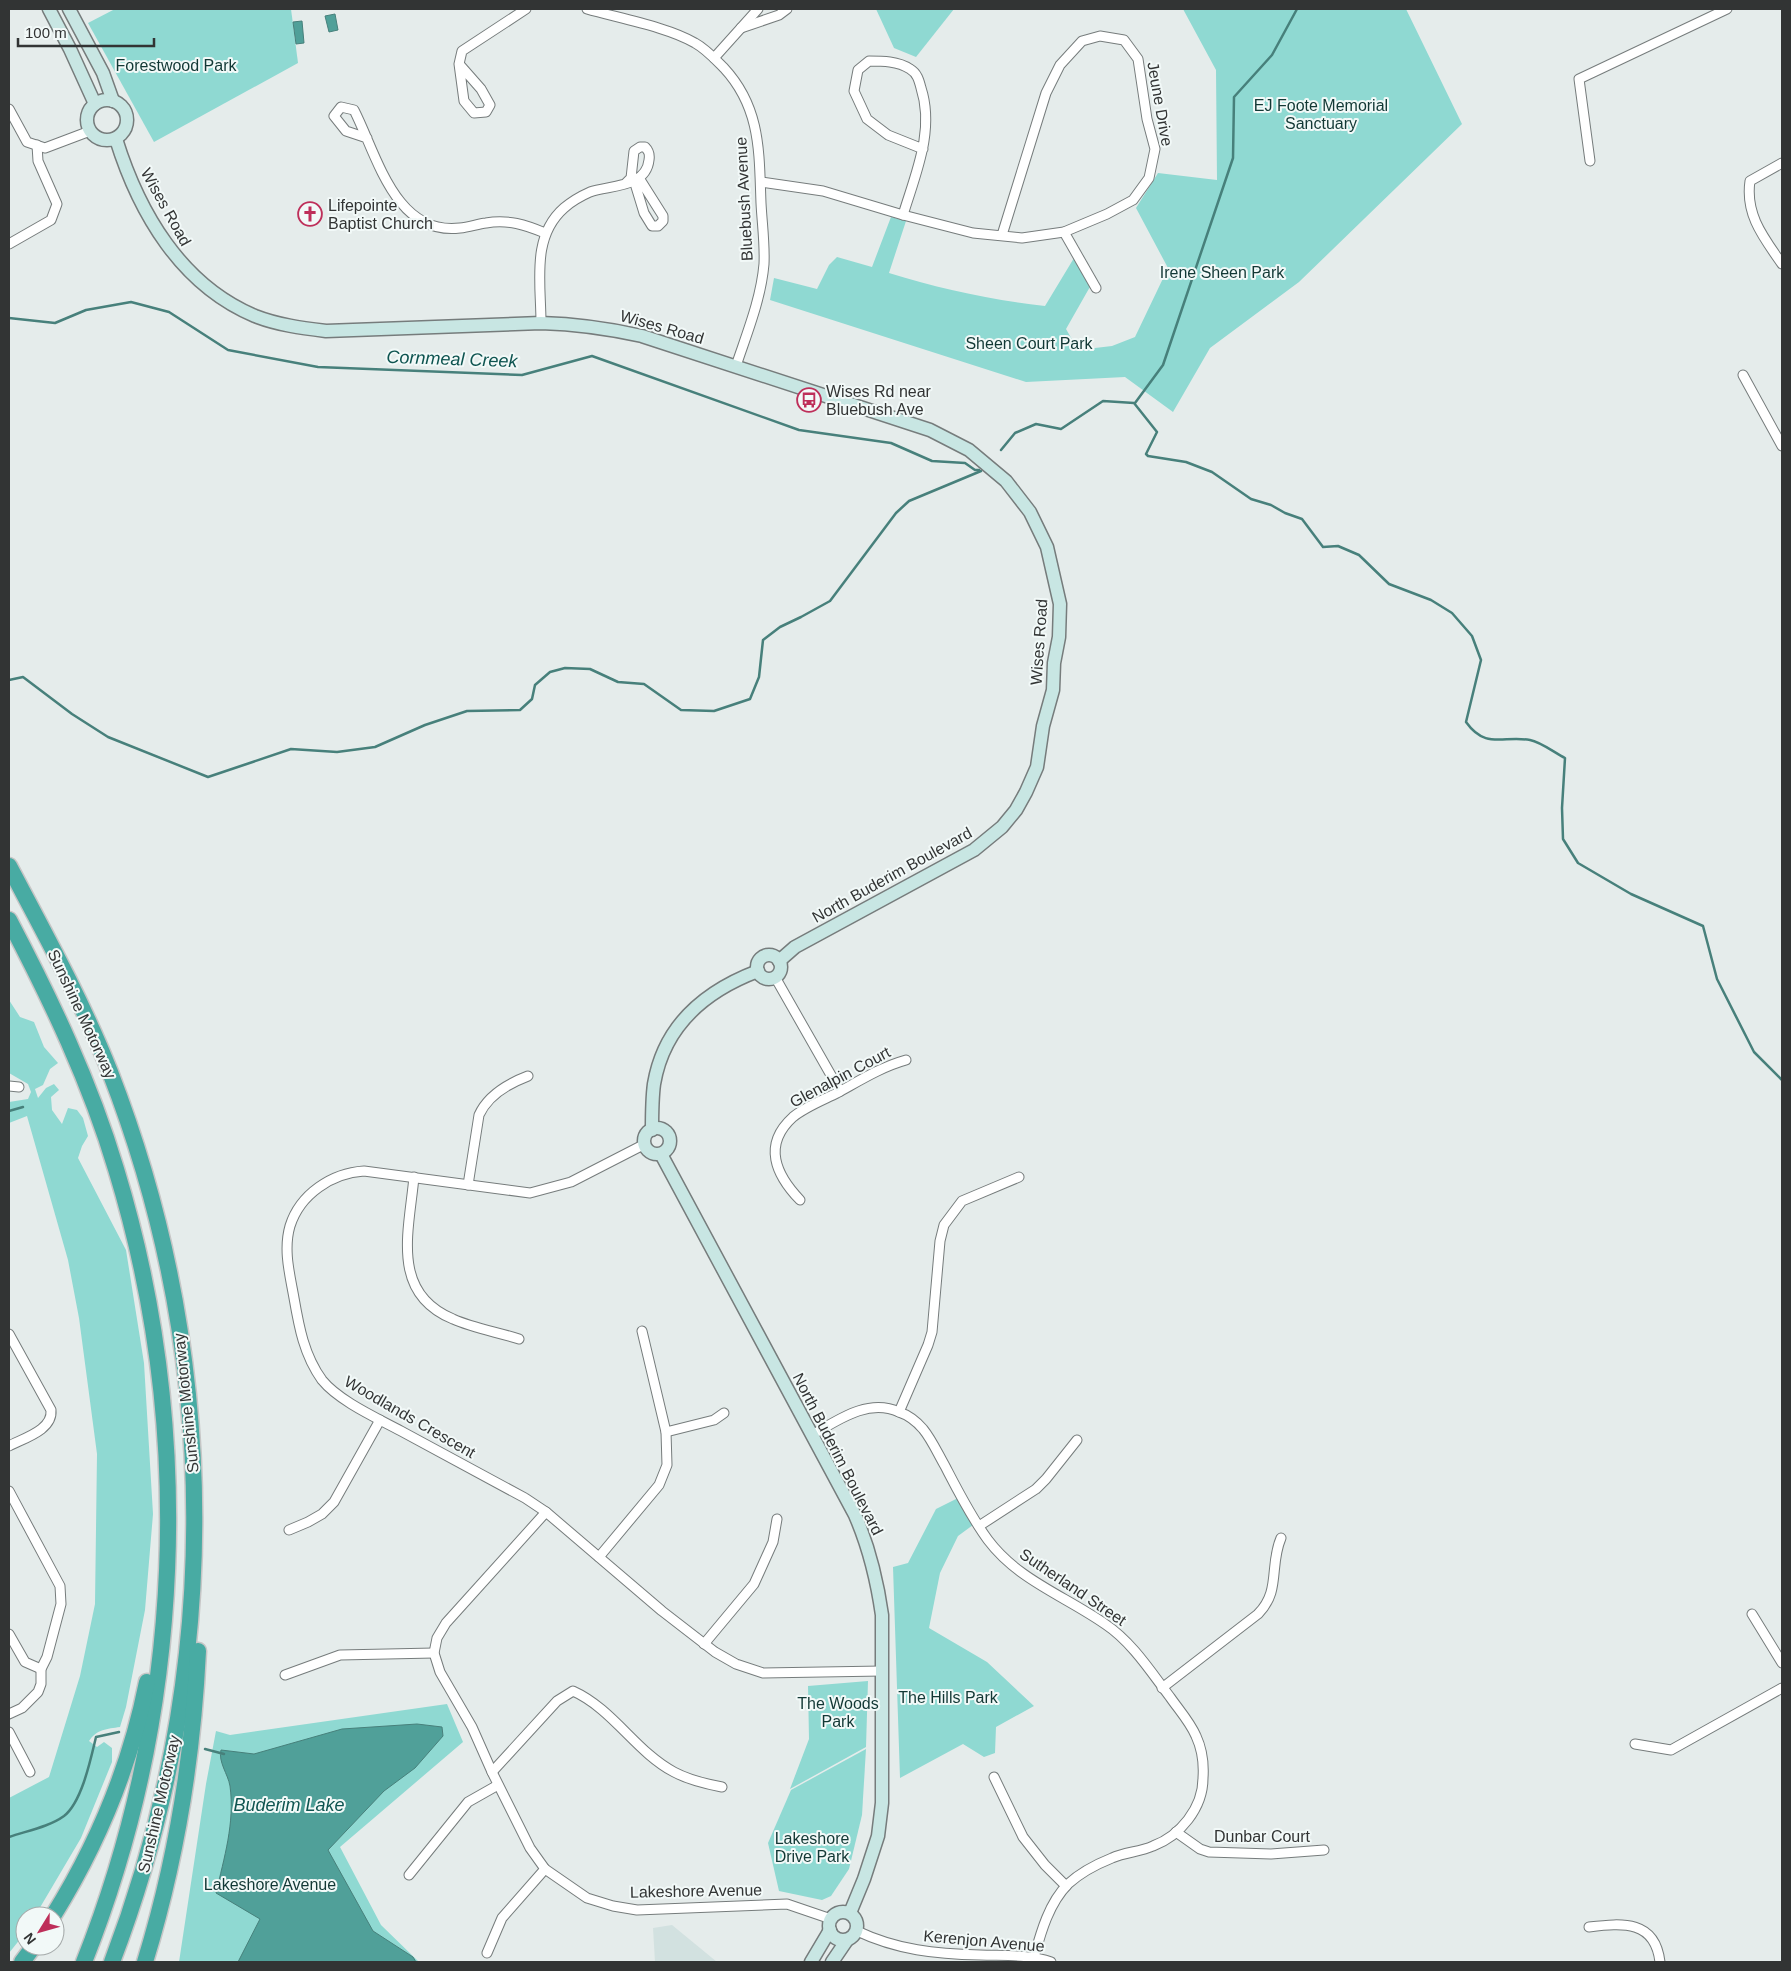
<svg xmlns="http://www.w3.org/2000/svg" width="1791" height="1971" viewBox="0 0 1791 1971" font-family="Helvetica,sans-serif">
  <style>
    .built { fill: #d2e1e0 }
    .green { fill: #8fd9d2 }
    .water { fill: #50a099; stroke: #47807b }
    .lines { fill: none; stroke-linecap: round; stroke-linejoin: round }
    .stream { stroke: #47807b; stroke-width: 2.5 }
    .street-casing { stroke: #767c7c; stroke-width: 11 }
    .secondary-casing { stroke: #767c7c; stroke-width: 15 }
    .highway-casing { stroke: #c6c6c6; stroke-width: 19 }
    .street { stroke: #fff; stroke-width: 9 }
    .secondary { stroke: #c8e6e3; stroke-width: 12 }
    .highway { stroke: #48aba3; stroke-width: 16 }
    .labels { text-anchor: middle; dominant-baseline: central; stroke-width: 4; stroke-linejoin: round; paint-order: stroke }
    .park-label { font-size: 16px; fill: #123835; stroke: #f2f9f8 }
    .street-label { font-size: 16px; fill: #323434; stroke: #f2f9f8 }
    .poi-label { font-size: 16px; fill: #323434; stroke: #f2f9f8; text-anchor: start }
    .water-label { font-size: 18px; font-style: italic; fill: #0e5450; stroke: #f2f9f8 }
  </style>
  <rect width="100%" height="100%" fill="#e5eceb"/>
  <polygon class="built" points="672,1925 717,1962 655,1962 653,1928"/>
  <g class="green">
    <polygon points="115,9 291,9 298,63 154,142 88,23"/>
    <polygon points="876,9 954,9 916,57 894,48"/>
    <path d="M 1183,9 L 1406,9 L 1462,124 L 1299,282 L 1210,348 L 1173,412 L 1125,377 L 1026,382 L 770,300 L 774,278 L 817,289 L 829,265 L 837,257 L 872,267 L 891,217 L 906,221 L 889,273 C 940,289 992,300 1045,306 L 1074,258 L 1091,285 L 1066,329 L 1078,350 L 1112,346 L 1135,337 L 1168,268 L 1136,208 L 1158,173 L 1217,180 L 1216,70 Z"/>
    <path d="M 9,1000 L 20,1017 L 34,1022 L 44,1047 L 58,1063 L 50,1069 L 43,1085 L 35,1089 L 38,1098 L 46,1088 L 54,1084 L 59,1090 L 51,1097 L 52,1110 L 62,1124 L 68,1108 L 77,1110 L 83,1118 L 88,1136 L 82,1146 L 78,1158 L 126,1250 L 144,1363 L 153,1514 L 145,1610 L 126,1707 L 120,1727 C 107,1729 97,1729 89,1741 L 97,1747 L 104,1742 L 112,1748 L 112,1762 L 81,1838 L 35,1916 L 25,1916 L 25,1933 L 9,1953 L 9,1798 L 49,1777 L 80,1676 L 95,1604 L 97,1454 L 79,1318 L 68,1260 L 27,1116 L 9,1123 L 9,1102 L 28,1099 L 31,1092 L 28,1084 L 9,1073 Z"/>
    <polygon points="958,1498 973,1525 958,1536 940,1573 929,1628 987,1662 1034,1706 996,1727 995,1753 984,1757 963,1744 900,1778 893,1567 908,1563 936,1509"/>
    <polygon points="868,1681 866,1747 790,1789 809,1739 808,1686"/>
    <polygon points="447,1704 463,1742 340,1847 381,1925 419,1962 179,1962 206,1784 216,1731 230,1735"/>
    <polygon points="866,1749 862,1815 849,1869 831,1896 822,1900 779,1891 768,1843 791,1790"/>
  </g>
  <g class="water">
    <polygon points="335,14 338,30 329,32 325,16"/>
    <polygon points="302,21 304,43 296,44 293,22"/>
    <path d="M 417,1724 L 442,1727 L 443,1736 L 415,1768 L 384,1791 L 328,1850 L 373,1931 L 413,1957 L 416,1962 L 238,1962 L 260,1919 L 216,1893 C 224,1858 235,1823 230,1786 C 228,1774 218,1762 221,1750 L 254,1754 L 342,1729 Z"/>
  </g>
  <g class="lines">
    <g class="stream">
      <polyline points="9,318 55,323 86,310 131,302 169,312 228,350 318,367 522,375 592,356 799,430 891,443 932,461 965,463 975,470 979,470"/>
      <polyline points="1135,403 1163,365 1233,158 1234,97 1272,55 1297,9"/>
      <path d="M 1001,450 L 1015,433 L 1036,424 L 1061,429 L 1103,401 L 1134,403 L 1157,432 L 1146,454 L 1148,456 L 1186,462 L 1212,472 L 1251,499 L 1271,505 L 1285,513 L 1302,519 L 1323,547 L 1338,546 L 1359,555 L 1389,584 L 1431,600 L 1452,613 L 1472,636 L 1481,660 L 1466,722 C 1486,750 1503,735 1530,740 C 1541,742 1555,753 1565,758 L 1562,808 L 1563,839 L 1578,863 L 1631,894 L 1703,926 L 1717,979 L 1754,1052 L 1782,1080"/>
      <polyline points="9,680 23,677 72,714 108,737 208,777 291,749 337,752 375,747 425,725 467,711 520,710 532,699 535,685 550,672 565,668 590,669 618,682 644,684 681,710 714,711 750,699 759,677 763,640 780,627 801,617 830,601 896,513 909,501 981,471"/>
      <polyline points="9,1111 23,1107"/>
      <polyline points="205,1749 224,1754"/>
      <path d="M 9,1837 C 26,1831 49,1827 64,1816 C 82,1802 91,1758 96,1737 L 119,1732"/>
    </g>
    <g class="street-casing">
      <g id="street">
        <path d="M 587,9 C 618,18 668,27 695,43 C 706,49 715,59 724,68 C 761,108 759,152 761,203 C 762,223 765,244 764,264 C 761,299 747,333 736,366"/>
        <polyline points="741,28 779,15 787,9"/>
        <polyline points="714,58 758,9"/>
        <polyline points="459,64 481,89 490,105 486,112 474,113 464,101 459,64 462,51 526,9"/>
        <polyline points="9,109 27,142 45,148 90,131"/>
        <path d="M 367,138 L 346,131 L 334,116 L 341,107 L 354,110 C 377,155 395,236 460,228 C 469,227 478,224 486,223 C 508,219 526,225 545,233"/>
        <polyline points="1590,161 1579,79 1727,9"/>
        <path d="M 1782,163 L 1750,181 C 1745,215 1764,238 1782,264"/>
        <polyline points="633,177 644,213 652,226 658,226 663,221 663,216 639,178"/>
        <polyline points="761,182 823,191 903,215 973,233 1022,238 1064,232 1107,214 1133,200 1149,178 1155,149 1147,119 1138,59 1124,40 1100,36 1082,41 1060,65 1046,93 1002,235"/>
        <path d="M 903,215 C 915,175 935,131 921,88 C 919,80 917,73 910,69 C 898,61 882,61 869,61 L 858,70 L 854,91 L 867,119 L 888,135 L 923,149"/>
        <polyline points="1064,232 1096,288"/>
        <polyline points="9,244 51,220 57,204 38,161 37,145"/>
        <path d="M 541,323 C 541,283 531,237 564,208 C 572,201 581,196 590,192 C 610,185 646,188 649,160 C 650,154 649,151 645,147 L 640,147 L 634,151 L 631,178 L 626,183"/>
        <polyline points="1743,375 1782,446"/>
        <polyline points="775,977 840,1091"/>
        <polyline points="9,1086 19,1087"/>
        <path d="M 645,1144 L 571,1182 L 530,1193 L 364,1171 C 332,1173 300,1194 290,1226 C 283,1250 290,1275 294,1298 C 299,1327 304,1355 322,1380 C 339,1401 377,1418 401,1431 C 443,1454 484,1476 525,1498 L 546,1512 L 662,1611 L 715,1652 L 736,1664 L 763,1673 L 882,1671"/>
        <path d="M 414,1177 C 409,1231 390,1293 453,1319 C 473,1328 497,1332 519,1339"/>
        <path d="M 468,1185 L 479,1115 C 488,1095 507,1084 528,1076"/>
        <path d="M 800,1200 C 776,1175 762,1145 793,1117 C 805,1107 823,1100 837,1093 C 859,1081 881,1067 906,1060"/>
        <path d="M 9,1334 L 51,1410 C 53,1430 24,1438 9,1446"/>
        <polyline points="899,1412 928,1345 932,1332 940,1241 944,1225 962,1201 1019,1177"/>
        <polyline points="666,1432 714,1420 724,1413"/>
        <path d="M 812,1435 C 838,1420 868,1398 899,1412 C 908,1415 917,1422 923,1429 C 932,1440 938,1454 945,1466 C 958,1491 971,1517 988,1540 C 1018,1580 1065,1596 1105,1624 C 1132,1642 1151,1672 1170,1697 C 1179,1710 1190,1722 1196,1736 C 1202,1749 1204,1764 1203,1778 C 1203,1808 1180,1836 1153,1846 C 1140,1852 1125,1852 1112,1858 C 1097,1864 1080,1873 1068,1884 C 1049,1903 1041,1932 1034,1957"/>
        <polyline points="9,1491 60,1586 61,1604 47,1657 41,1669 41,1684 38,1692 22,1708 9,1714"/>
        <polyline points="546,1512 446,1623 437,1638 434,1653 440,1672 472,1727 492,1772 530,1848 545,1869 587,1898 613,1906 637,1910 787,1904 831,1919"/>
        <polyline points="979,1526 1036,1489 1046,1479 1077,1440"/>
        <polyline points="289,1530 308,1522 322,1514 334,1502 380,1420"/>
        <polyline points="599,1557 659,1485 667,1465 666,1432 642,1331"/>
        <polyline points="1752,1614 1782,1663"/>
        <polyline points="9,1634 25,1662 41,1669"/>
        <polyline points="704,1644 754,1584 773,1542 777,1519"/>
        <polyline points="285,1675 340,1655 434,1653"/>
        <path d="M 1162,1688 L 1258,1614 C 1281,1591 1269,1566 1281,1538"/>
        <polyline points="9,1732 30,1772"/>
        <polyline points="1635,1744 1671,1750 1782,1688"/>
        <path d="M 492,1772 L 557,1701 L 573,1691 C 613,1709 636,1752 674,1772 C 689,1780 706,1784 722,1787"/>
        <polyline points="994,1777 1023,1837 1045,1865 1066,1886"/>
        <polyline points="1176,1832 1200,1849 1209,1852 1271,1854 1324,1850"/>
        <polyline points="409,1875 468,1802 498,1785"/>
        <path d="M 1589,1927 C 1623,1923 1655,1920 1660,1962"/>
        <path d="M 857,1931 C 897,1950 936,1954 980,1955 C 1003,1956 1029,1954 1051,1962"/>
        <polyline points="487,1953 502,1918 545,1869"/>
      </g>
    </g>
    <g class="secondary-casing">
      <g id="secondary">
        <polyline points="49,9 70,49 95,104"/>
        <polyline points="69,9 103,73 113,101"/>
        <circle cx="107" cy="120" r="20"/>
        <path d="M 116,139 C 139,213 181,285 255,316 C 278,325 302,328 326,331 L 541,323 C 578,324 606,328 642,336 L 930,430 L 969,450 L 1006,481 L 1030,512 L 1047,547 L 1060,604 L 1059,637 L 1054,663 L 1053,690 L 1043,726 L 1037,767 L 1026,792 L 1016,810 L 1002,827 L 974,850 L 795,947 L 779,961"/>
        <circle cx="769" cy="967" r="12"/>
        <circle cx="657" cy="1141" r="13"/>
        <path d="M 652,1130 C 652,1115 652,1099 654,1084 C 664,1025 705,991 758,971"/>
        <path d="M 661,1154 L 855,1515 C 869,1547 877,1580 882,1615 L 882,1803 L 878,1836 L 864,1879 L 850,1913"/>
        <circle cx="843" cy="1926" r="14"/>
        <polyline points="811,1962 830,1930"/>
        <polyline points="832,1962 847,1940"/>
      </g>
    </g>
    <g class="highway-casing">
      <g id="highway">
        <path d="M 9,866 C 45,934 82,1001 110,1072 C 222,1361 222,1673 112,1962"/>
        <path d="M 9,920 C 51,1000 90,1082 116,1169 C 195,1428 184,1710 84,1962"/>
        <path d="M 53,1916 C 99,1842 130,1767 147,1682"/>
        <polyline points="22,1962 34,1946"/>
        <path d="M 145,1962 C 176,1861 193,1757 198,1651"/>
      </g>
    </g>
    <use href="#street" class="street"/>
    <use href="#secondary" class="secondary"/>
    <use href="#highway" class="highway"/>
  </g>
  <defs>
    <g id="church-ring" transform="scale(1.25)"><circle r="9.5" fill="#f2f9f8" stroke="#be2f5a" stroke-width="1.5"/><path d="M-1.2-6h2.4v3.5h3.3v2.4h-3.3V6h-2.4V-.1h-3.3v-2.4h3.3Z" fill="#be2f5a"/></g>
    <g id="bus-ring" transform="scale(1.25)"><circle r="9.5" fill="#f2f9f8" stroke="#be2f5a" stroke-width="1.5"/><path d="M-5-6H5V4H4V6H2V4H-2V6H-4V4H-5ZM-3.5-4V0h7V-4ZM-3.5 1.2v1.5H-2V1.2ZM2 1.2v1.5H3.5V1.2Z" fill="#be2f5a"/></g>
  </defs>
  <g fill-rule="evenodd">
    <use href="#church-ring" x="310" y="214"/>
    <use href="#bus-ring" x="809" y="400"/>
  </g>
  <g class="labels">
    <g class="park-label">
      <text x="176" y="65">Forestwood Park</text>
      <text x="1321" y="105">EJ Foote Memorial<tspan x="1321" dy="18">Sanctuary</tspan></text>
      <text x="1222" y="272">Irene Sheen Park</text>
      <text x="1029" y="343">Sheen Court Park</text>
      <text x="948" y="1697">The Hills Park</text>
      <text x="838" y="1703">The Woods<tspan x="838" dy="18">Park</tspan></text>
      <text x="812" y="1838">Lakeshore<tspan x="812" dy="18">Drive Park</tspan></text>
      <text x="270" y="1884">Lakeshore Avenue</text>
    </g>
    <g class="street-label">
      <text transform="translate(1160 104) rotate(80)">Jeune Drive</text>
      <text transform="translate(744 199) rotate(-93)">Bluebush Avenue</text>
      <text transform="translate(166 207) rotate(61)">Wises Road</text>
      <text transform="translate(662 327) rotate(16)">Wises Road</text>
      <text transform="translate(1039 642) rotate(-86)">Wises Road</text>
      <text transform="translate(892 875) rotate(-29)">North Buderim Boulevard</text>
      <text transform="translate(82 1014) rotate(65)">Sunshine Motorway</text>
      <text transform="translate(840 1077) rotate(-28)">Glenalpin Court</text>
      <text transform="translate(186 1403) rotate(-96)">Sunshine Motorway</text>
      <text transform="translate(410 1417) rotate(30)">Woodlands Crescent</text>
      <text transform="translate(838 1454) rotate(63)">North Buderim Boulevard</text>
      <text transform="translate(1073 1587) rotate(34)">Sutherland Street</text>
      <text transform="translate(159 1804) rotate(-77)">Sunshine Motorway</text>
      <text x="1262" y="1836">Dunbar Court</text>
      <text transform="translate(696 1891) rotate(-1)">Lakeshore Avenue</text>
      <text transform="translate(984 1941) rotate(5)">Kerenjon Avenue</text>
    </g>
    <g class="poi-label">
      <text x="328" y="205">Lifepointe<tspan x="328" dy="18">Baptist Church</tspan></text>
      <text x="826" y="391">Wises Rd near<tspan x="826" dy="18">Bluebush Ave</tspan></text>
    </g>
    <g class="water-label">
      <text transform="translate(452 359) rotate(2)">Cornmeal Creek</text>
      <text x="289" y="1805">Buderim Lake</text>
    </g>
  </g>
  <rect width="1791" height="1971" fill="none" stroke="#323434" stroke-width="20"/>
  <g transform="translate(40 1931) rotate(233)"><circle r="24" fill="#f2f9f8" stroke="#a5aaaa"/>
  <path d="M0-4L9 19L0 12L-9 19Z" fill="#be2f5a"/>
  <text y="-8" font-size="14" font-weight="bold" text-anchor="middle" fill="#323434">N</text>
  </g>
  <path d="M18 38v8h136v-8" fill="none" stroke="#323434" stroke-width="2.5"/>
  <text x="25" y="38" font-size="15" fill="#323434" stroke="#f2f9f8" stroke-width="4" paint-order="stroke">100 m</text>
</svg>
